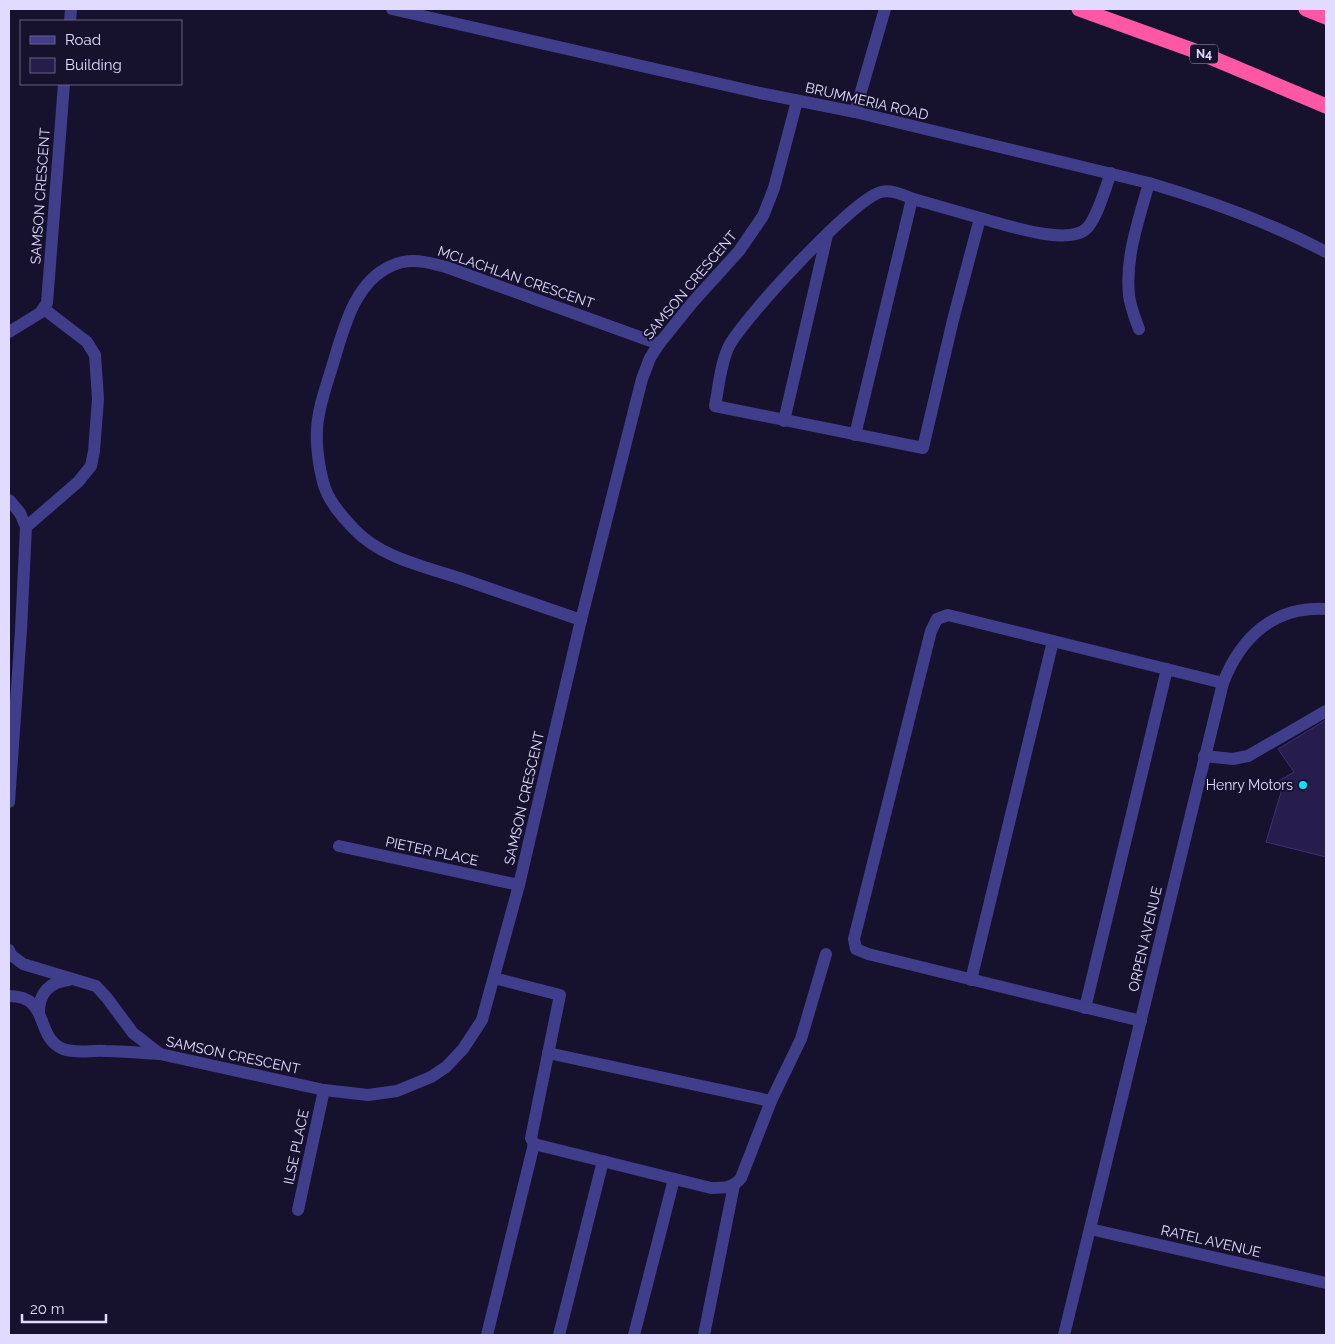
<svg xmlns="http://www.w3.org/2000/svg" width="1335" height="1344" viewBox="0 0 1335 1344" font-family="Raleway,sans-serif">
  <style>
    .building { fill: #271d4d; stroke: #3f2f79 }
    .lines { fill: none; stroke-linecap: round; stroke-linejoin: round }
    .service { stroke: #403d8b; stroke-width: 12 }
    .minor { stroke: #403d8b; stroke-width: 12 }
    .motorway { stroke: #ff57a6; stroke-width: 15 }
    .poi-dot { fill: #08e3ff; stroke: #16112c; stroke-width: 2 }
    .labels { text-anchor: middle; dominant-baseline: central; stroke-width: 4; stroke-linejoin: round; paint-order: stroke }
    .shield { fill: #16112c; stroke: #a49fc0; stroke-width: 1 }
    .shield-label { font-size: 12px; font-weight: bold; fill: #e1dcff }
    .street-label { font-size: 14px; fill: #e1dcff; stroke: #16112c }
    .poi-label { font-size: 14px; fill: #e1dcff; stroke: #16112c; text-anchor: end }
  </style>
  <rect width="100%" height="100%" fill="#16112c"/>
  <polygon class="building" points="1326,720 1326,857 1266,842 1282,789 1277,782 1294,772 1278,749"/>
  <g class="lines">
    <g class="service">
      <path d="M 980,218 C 959,212 938,206 917,200 C 906,197 894,189 881,192 C 853,199 743,319 729,346 C 720,365 719,386 715,406 L 923,448 L 953,320 L 980,218 C 1004,224 1070,248 1088,227 C 1098,215 1105,189 1111,173"/>
      <path d="M 1139,329 C 1135,318 1130,306 1129,295 C 1125,257 1139,219 1149,183"/>
      <polyline points="784,421 827,235"/>
      <polyline points="855,435 912,199"/>
      <polyline points="1204,756 1233,759 1248,756 1326,711"/>
      <path d="M 494,978 L 560,995 L 531,1138 L 534,1144 L 711,1188 C 724,1188 733,1188 741,1178 L 771,1101 L 801,1039 L 826,954"/>
      <polyline points="548,1053 771,1101"/>
      <polyline points="487,1335 534,1144"/>
      <polyline points="559,1335 603,1161"/>
      <polyline points="634,1335 674,1179"/>
      <polyline points="704,1335 734,1185"/>
    </g>
    <g class="minor">
      <path d="M 392,9 L 760,93 L 855,112 L 1149,183 C 1210,201 1269,222 1326,252"/>
      <polyline points="70,21 71,9"/>
      <polyline points="855,112 885,9"/>
      <polyline points="9,332 40,313 47,303 64,84"/>
      <polyline points="9,500 20,513 26,527 21,630 9,802"/>
      <polyline points="26,527 78,482 91,466 94,451 98,399 95,355 87,342 44,309"/>
      <path d="M 581,620 C 541,606 502,593 462,579 C 426,567 381,558 354,529 C 341,515 328,501 323,482 C 319,466 316,446 317,429 C 318,408 326,387 332,367 C 343,332 353,283 391,266 C 409,257 428,262 446,267 L 659,344"/>
      <polyline points="339,846 519,885"/>
      <polyline points="9,950 11,955 23,964 96,986 107,998 133,1033 160,1054"/>
      <polyline points="971,980 1053,641"/>
      <path d="M 9,996 C 51,996 34,1037 63,1049 C 77,1054 91,1050 105,1051 C 124,1051 141,1053 160,1054 L 324,1090 L 368,1095 L 397,1091 L 431,1077 L 446,1067 L 463,1049 L 482,1020 L 519,885 L 581,620 L 642,379 L 650,358 L 659,344 L 692,303 L 739,251 L 763,216 L 774,188 L 797,101"/>
      <polyline points="1085,1008 1167,669"/>
      <path d="M 39,1012 C 39,992 50,982 69,980"/>
      <polyline points="1141,1021 868,954 856,949 854,939 931,631 937,619 948,615 1223,683"/>
      <polyline points="298,1210 324,1090"/>
      <polyline points="1090,1229 1326,1283"/>
      <path d="M 1064,1335 L 1223,683 C 1241,637 1274,606 1326,609"/>
    </g>
    <g class="motorway">
      <polyline points="1079,9 1198,52 1326,106"/>
      <polyline points="1306,9 1326,17"/>
    </g>
  </g>
  <circle class="poi-dot" cx="1303" cy="785" r="5"/>
  <g class="labels">
    <rect class="shield" x="1190" y="44.5" width="28" height="19" rx="4"/>
    <g class="shield-label">
      <text x="1204" y="54">N4</text>
    </g>
    <g class="street-label">
      <text transform="translate(867 101) rotate(13)">BRUMMERIA ROAD</text>
      <text transform="translate(40 196) rotate(-86)">SAMSON CRESCENT</text>
      <text transform="translate(516 277) rotate(19)">MCLACHLAN CRESCENT</text>
      <text transform="translate(690 285) rotate(-50)">SAMSON CRESCENT</text>
      <text transform="translate(524 798) rotate(-77)">SAMSON CRESCENT</text>
      <text transform="translate(432 851) rotate(12)">PIETER PLACE</text>
      <text transform="translate(1145 939) rotate(-77)">ORPEN AVENUE</text>
      <text transform="translate(233 1055) rotate(12)">SAMSON CRESCENT</text>
      <text transform="translate(296 1147) rotate(-78)">ILSE PLACE</text>
      <text transform="translate(1211 1241) rotate(13)">RATEL AVENUE</text>
    </g>
    <g class="poi-label">
      <text x="1293" y="785">Henry Motors</text>
    </g>
  </g>
  <rect width="1335" height="1344" fill="none" stroke="#e1dcff" stroke-width="20"/>
  <rect x="20" y="20" width="162" height="65" fill="#16112c" stroke="#676280"/>
  <rect x="30" y="36" width="25" height="8" fill="#403d8b" stroke="#676280"/>
  <text x="65" y="45" font-size="15" fill="#e1dcff">Road</text>
  <rect x="30" y="58" width="25" height="15" fill="#271d4d" stroke="#676280"/>
  <text x="65" y="70" font-size="15" fill="#e1dcff">Building</text>
  <path d="M22 1314v8h84v-8" fill="none" stroke="#e1dcff" stroke-width="2.5"/>
  <text x="30" y="1314" font-size="15" fill="#e1dcff" stroke="#16112c" stroke-width="4" paint-order="stroke">20 m</text>
</svg>
